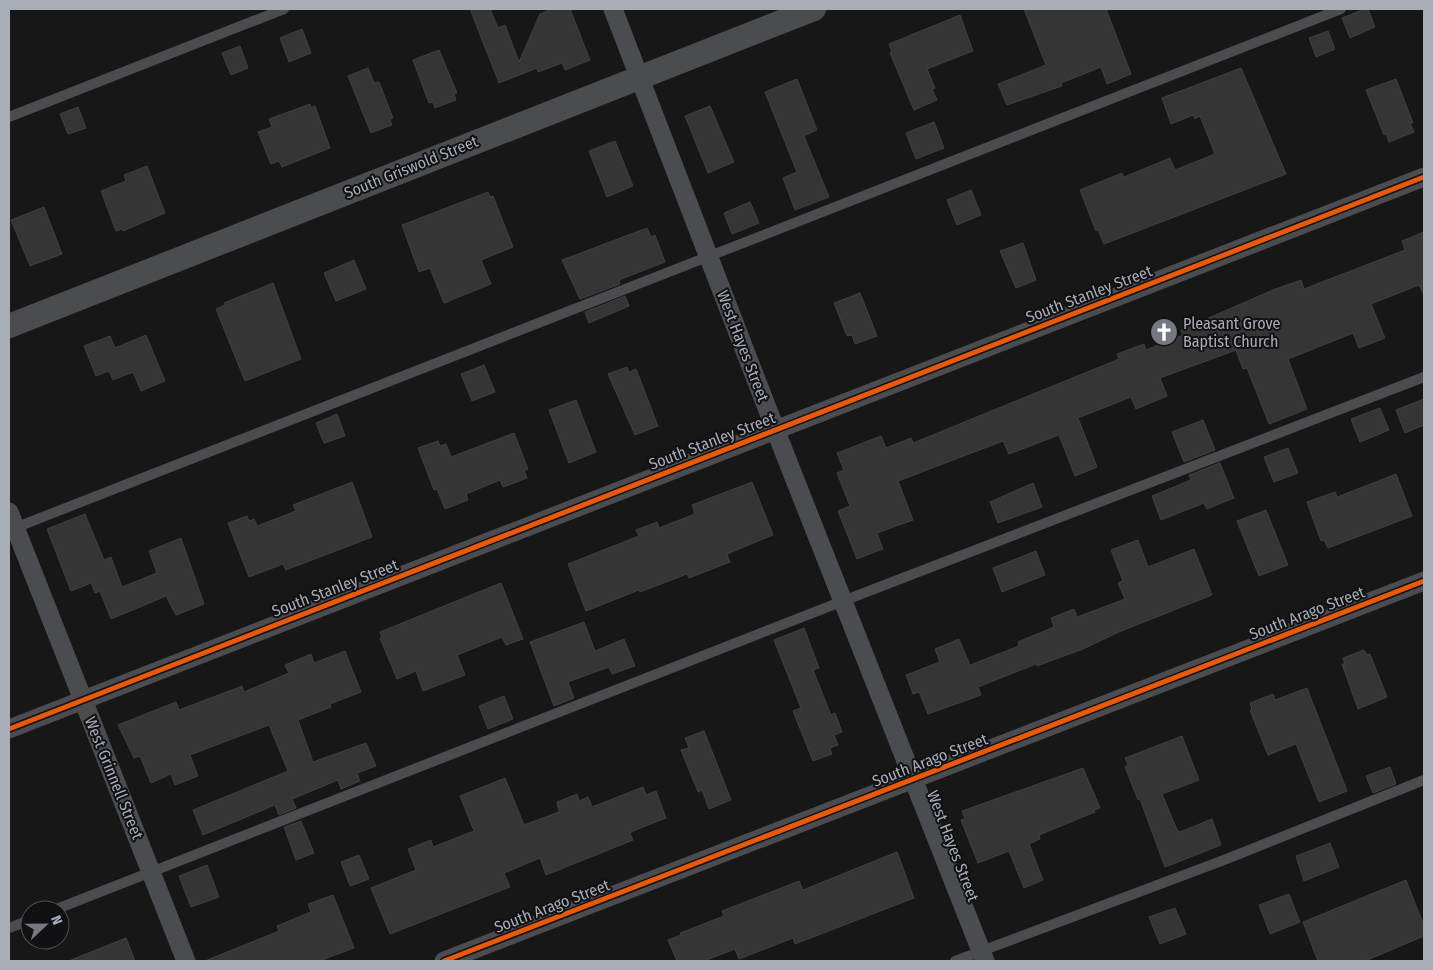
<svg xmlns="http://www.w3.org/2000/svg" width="1433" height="970" viewBox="0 0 1433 970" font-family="'Fira Sans Condensed',sans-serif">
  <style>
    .building { fill: #353536; stroke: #3f4043 }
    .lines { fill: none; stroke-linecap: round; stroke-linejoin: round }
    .service { stroke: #4b4c50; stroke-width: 10 }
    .minor { stroke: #4b4c50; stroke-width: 19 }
    .tertiary { stroke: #4b4c50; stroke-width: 24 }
    .cycleway-casing { stroke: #111113; stroke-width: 8 }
    .cycleway { stroke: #e8590c; stroke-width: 5 }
    .labels { text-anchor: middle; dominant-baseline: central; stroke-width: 4; stroke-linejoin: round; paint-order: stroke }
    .street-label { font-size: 16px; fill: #a8adb8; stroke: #111113 }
    .poi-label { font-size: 16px; fill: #a8adb8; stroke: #111113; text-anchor: start }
  </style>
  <rect width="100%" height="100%" fill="#171717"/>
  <g class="building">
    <polygon points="470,9 490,9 498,28 505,25 519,62 540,14 552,9 570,9 590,60 565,70 562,63 538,72 537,68 499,83"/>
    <polygon points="1024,9 1106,9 1131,74 1107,84 1101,67 1061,83 1062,86 1007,105 998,84 1046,65"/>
    <polygon points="1365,9 1368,9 1375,27 1350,38 1342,18"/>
    <polygon points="960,15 973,51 927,69 935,88 932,89 937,100 914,110 890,53 892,52 889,44"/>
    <polygon points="302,29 311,53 289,62 280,38"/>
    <polygon points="1328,31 1335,49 1316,57 1309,38"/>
    <polygon points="240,46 248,68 231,75 222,53"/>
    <polygon points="439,50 457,93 454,94 456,100 435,108 433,102 429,103 413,60"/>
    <polygon points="368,68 374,83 379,82 393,118 390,119 392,125 371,133 348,76"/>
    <polygon points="1241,68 1286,174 1104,244 1098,230 1096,231 1080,190 1122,173 1124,177 1170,158 1175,170 1215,154 1200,116 1195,119 1193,115 1171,124 1162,98"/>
    <polygon points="797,79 817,130 804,136 829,197 795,210 783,178 797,172 765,92"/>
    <polygon points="1396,79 1413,123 1410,123 1414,132 1389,142 1386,134 1384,135 1366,90"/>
    <polygon points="310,104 311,108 315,106 330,148 282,167 279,161 271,164 258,132 272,127 269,119"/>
    <polygon points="710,106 734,162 708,173 685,116"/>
    <polygon points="78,107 86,128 68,134 60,114"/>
    <polygon points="934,122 944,148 916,159 906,133"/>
    <polygon points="615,141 633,186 607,197 589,151"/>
    <polygon points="147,166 165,213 123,231 122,229 116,231 101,191 126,181 124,175"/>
    <polygon points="971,190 981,215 957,225 947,200"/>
    <polygon points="488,192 490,197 493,196 513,247 481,260 491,284 444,303 430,268 419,272 402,225"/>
    <polygon points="750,202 759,223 732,234 724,213"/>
    <polygon points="44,207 62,254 30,266 11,220"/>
    <polygon points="647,228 651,237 655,235 665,262 619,280 620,284 580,299 562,260"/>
    <polygon points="1424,232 1424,295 1419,285 1371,304 1385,338 1359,348 1353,333 1288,359 1307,409 1269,424 1247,368 1243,369 1236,350 1160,378 1167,396 1136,409 1131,397 1078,418 1097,467 1075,476 1059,435 1009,454 1003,441 898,481 913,520 877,533 883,549 857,559 838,511 850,506 837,473 844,470 837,453 881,436 886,448 911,438 913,443 1119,359 1117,354 1144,344 1146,350 1183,335 1181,330 1273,290 1301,280 1304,289 1405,250 1402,241"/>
    <polygon points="1023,243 1036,280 1016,288 1000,251"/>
    <polygon points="354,260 366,289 336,301 324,273"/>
    <polygon points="273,283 301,359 245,381 216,309 225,305 224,303"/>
    <polygon points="860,293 877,336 855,344 852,335 847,336 834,303"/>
    <polygon points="625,296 629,306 589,323 585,312"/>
    <polygon points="146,335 165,381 141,391 133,372 113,380 109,371 96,376 84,346 110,336 115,348"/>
    <polygon points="484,365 495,392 472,401 461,374"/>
    <polygon points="627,367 629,372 636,369 658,426 635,435 608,374"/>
    <polygon points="1424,399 1424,425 1405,433 1396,410"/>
    <polygon points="576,400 596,452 569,463 549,410"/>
    <polygon points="1380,408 1389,430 1360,442 1351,419"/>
    <polygon points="337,414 345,436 324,443 316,423"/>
    <polygon points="1203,420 1215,450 1184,462 1172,432"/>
    <polygon points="514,433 528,469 524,470 527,478 503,487 500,480 466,494 468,500 445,509 437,489 434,490 418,448 438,441 440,446 446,444 451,457"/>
    <polygon points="1288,448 1298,473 1274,482 1264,457"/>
    <polygon points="1220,463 1234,498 1207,509 1204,503 1161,520 1152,496 1191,480 1189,475"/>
    <polygon points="1396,474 1412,516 1328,548 1324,540 1321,541 1307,502 1335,492 1337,497"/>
    <polygon points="352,482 372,537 286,570 283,564 249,577 228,523 247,516 249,521 254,519 257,526 296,511 293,505"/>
    <polygon points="752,482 773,535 727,554 730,562 689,578 687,574 640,592 639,590 586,611 568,564 639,536 636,530 657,522 659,528 695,514 692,505"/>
    <polygon points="1033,483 1042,507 998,523 990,502"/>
    <polygon points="1266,510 1288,565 1259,576 1237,521"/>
    <polygon points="85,514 104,560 111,557 122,587 157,573 149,551 181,538 204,604 176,615 166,596 111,619 100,591 95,593 91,583 71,591 47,529"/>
    <polygon points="1138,540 1148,567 1194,549 1212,595 1119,632 1083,649 1037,666 1036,664 978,687 981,695 928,714 919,692 913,694 906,675 940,662 935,649 959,639 970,665 1019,646 1018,642 1054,627 1051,618 1074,609 1077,617 1125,599 1118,583 1123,581 1111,550"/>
    <polygon points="1036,551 1045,575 1002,592 993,568"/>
    <polygon points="501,583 523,639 506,645 502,637 457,655 465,675 423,691 416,671 397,679 380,638 382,637 380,632"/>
    <polygon points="584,622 595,651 624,639 635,666 612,674 609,667 568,682 574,698 554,706 530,642"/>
    <polygon points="804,628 819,668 813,670 831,715 835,713 842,732 834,735 838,745 830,748 832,754 813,761 793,711 801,708 774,640"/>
    <polygon points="1364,650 1367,655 1370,654 1387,697 1358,709 1342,664 1345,664 1343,658"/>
    <polygon points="345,651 361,692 330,704 331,707 298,720 313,762 366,743 376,766 357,773 360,781 341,789 338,780 292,799 296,808 279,815 275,805 203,835 193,810 288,771 269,725 190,755 198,776 175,785 171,774 151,783 140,756 134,758 118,725 176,702 179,710 242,686 244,692 289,673 285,665 311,654 314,663"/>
    <polygon points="1307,688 1347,791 1319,802 1296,744 1268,755 1250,710 1252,709 1250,703 1273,694 1275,700"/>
    <polygon points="504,696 513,719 488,729 479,706"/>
    <polygon points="704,731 731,800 709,809 702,790 698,792 681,750 689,748 685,738"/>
    <polygon points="1182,736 1199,780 1162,794 1177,830 1180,832 1212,819 1221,845 1165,867 1140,799 1138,800 1125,767 1128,765 1125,758"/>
    <polygon points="1390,767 1396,784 1373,793 1366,776"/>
    <polygon points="1083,768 1100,808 1094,810 1095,812 1039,835 1040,839 1029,844 1043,880 1024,888 1009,851 978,863 961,820 965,819 962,811"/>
    <polygon points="505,778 524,825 559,812 557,802 577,794 579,801 588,797 592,807 643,787 646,795 656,791 666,818 633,831 630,833 633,840 546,875 540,858 504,873 510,887 390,934 371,888 416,870 408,849 431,840 433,847 474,831 460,796"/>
    <polygon points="301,821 314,853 296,860 284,827"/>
    <polygon points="1330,843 1339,867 1304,881 1296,856"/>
    <polygon points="897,852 914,898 795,944 793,938 739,959 735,949 704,961 677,961 668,940 681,935 680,933 724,916 722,911 799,881 803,890"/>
    <polygon points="359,855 369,879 350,886 341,862"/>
    <polygon points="207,865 219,897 191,907 179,876"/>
    <polygon points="1406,880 1424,926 1424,936 1365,961 1318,961 1303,922"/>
    <polygon points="1289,894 1300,922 1270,934 1259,905"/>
    <polygon points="333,895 354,948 319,961 205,961 279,931 277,926 311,912 308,904"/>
    <polygon points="1175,908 1186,934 1160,944 1149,917"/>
    <polygon points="126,938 135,961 71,961 71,960"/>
  </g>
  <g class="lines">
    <g class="service">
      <polyline points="9,117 284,9"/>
      <polyline points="12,529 1341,9"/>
      <polyline points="54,910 843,601 1424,377"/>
      <polyline points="9,928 30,920"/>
      <polyline points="955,961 1224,860 1424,780"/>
    </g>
    <g class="minor">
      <polyline points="613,9 786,457 985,961"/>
      <polyline points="9,512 186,961"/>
      <polyline points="9,729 1424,177"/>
      <polyline points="444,961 1424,581"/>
    </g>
    <polyline class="tertiary" points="9,326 814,9"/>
    <g class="cycleway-casing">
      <g id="cycleway">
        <polyline points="9,729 1424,177"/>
        <polyline points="444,961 1424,581"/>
      </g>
    </g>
    <use href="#cycleway" class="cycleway"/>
  </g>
  <defs>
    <g id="church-disc" transform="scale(1.4375)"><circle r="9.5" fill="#757880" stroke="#111113"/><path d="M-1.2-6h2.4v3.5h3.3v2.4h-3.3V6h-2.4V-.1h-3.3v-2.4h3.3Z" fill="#fff"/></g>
  </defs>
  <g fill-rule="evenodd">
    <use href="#church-disc" x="1164" y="332"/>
  </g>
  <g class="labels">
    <g class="street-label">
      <text transform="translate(411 167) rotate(-22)">South Griswold Street</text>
      <text transform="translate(1089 294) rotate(-21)">South Stanley Street</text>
      <text transform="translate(743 346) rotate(69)">West Hayes Street</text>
      <text transform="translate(712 441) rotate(-21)">South Stanley Street</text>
      <text transform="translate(335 588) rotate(-21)">South Stanley Street</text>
      <text transform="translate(1307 613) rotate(-21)">South Arago Street</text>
      <text transform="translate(930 760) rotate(-21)">South Arago Street</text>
      <text transform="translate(114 778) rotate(68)">West Grinnell Street</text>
      <text transform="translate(953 846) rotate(69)">West Hayes Street</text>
      <text transform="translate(552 906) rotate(-21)">South Arago Street</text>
    </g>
    <g class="poi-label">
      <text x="1183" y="323">Pleasant Grove<tspan x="1183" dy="18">Baptist Church</tspan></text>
    </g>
  </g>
  <rect width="1433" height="970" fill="none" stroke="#a8adb8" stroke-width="20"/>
  <g transform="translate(45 925) rotate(68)"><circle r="24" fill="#111113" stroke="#4d4f55"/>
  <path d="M0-4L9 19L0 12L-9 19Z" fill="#757880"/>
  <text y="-8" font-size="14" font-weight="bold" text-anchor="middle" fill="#a8adb8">N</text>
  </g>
</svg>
